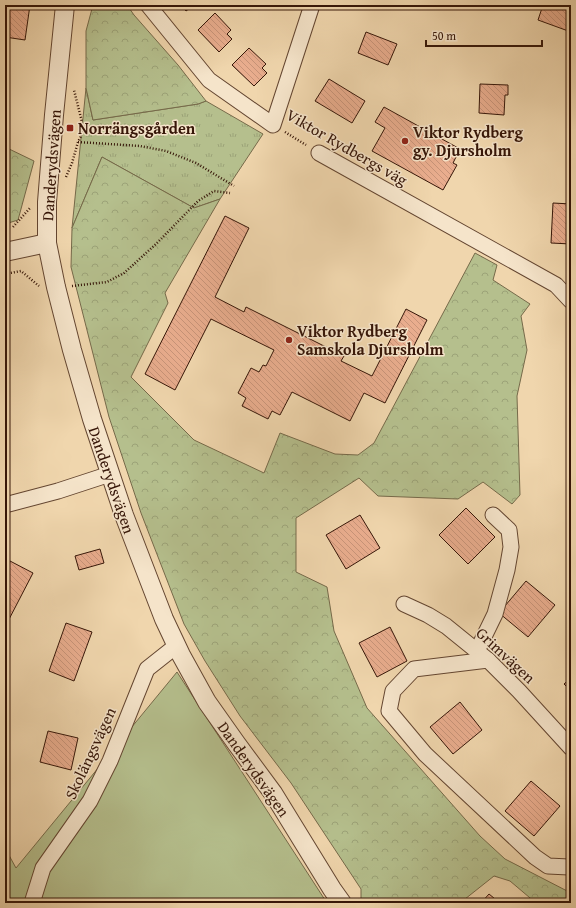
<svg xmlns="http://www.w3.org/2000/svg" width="576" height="908" viewBox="0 0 576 908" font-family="'Gentium Book Plus',serif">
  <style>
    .grass { fill: url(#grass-tufts); stroke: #766a4a }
    .forest { fill: url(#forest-crowns); stroke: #766a4a }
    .pitch { fill: #b5bf8d; stroke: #766a4a }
    .building { fill: url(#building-back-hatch); stroke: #361608 }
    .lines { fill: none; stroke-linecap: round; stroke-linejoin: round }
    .minor-casing { stroke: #644631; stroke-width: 17 }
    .tertiary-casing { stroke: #644631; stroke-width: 20 }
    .path { stroke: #361608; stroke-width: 2.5; stroke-dasharray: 1 2; stroke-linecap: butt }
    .minor { stroke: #f5e4ca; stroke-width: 15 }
    .tertiary { stroke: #f5e4ca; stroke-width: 18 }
    .poi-dot { fill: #8f2418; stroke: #f5e4ca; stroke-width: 1.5 }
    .labels { text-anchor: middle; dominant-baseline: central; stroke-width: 3; stroke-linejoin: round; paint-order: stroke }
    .poi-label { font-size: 16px; font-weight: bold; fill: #361608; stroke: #f5e4ca; text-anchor: start }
    .street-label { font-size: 16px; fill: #361608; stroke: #f5e4ca }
  </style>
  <defs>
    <pattern id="grass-tufts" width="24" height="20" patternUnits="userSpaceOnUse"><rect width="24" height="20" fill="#b5bf8d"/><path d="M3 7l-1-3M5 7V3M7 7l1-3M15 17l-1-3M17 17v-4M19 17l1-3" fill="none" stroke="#9ca378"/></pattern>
    <pattern id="forest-crowns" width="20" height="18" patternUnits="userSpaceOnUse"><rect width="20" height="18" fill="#b5bf8d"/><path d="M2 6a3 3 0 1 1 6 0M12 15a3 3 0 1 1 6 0" fill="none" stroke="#9ca378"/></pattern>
    <pattern id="building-back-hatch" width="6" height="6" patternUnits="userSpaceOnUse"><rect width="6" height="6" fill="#e9ad8e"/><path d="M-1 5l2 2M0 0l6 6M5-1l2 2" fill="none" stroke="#c89479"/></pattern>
  </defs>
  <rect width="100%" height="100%" fill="#f0d6ad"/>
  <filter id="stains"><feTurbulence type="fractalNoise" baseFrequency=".005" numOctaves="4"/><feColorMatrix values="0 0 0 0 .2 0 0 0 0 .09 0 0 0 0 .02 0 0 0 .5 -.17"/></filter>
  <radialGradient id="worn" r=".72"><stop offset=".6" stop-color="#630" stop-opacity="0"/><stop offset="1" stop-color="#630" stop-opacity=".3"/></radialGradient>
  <polygon class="grass" points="86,88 93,120 198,104 206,101 263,134 220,199 194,208 102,157 72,228"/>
  <g class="forest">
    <polygon points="93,5 127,5 134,15 178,65 206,101 198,104 93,120 86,88 86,31"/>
    <polygon points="5,147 34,161 18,220 5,224"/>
    <polygon points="102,157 194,208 220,199 165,293 168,303 131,377 194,440 264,473 280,433 335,454 358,455 374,443 475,253 497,265 493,280 530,304 521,316 527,350 517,396 520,495 512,504 483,482 458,499 378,496 359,478 296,518 296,572 327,587 334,631 367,708 480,836 505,859 571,893 571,903 536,903 510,881 494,876 460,903 364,903 361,900 361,889 291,783 240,716 205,661 184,624 141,513 109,417 71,267 72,228"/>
  </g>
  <polygon class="pitch" points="177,672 327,903 5,903 5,848 16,868"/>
  <g class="building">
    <polygon points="8,5 30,5 25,40 5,37 5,25"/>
    <polygon points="181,5 194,5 186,11"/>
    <polygon points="543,5 562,5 571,9 571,32 538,20"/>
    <polygon points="215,13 231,30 227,34 232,39 219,52 198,30"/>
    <polygon points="366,32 397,44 388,65 358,53"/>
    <polygon points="249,48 266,64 262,68 267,73 254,86 232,65"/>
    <polygon points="329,79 365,101 352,123 315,101"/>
    <polygon points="480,84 508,85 508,95 505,95 504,115 479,113"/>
    <polygon points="384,107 460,149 453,163 457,165 443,190 372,151 385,128 375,122"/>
    <polygon points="553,203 571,204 571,244 551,243"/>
    <polygon points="225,216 249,228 215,297 244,312 246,307 344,356 341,361 372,376 406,309 427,320 385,403 364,393 350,421 292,392 280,415 272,411 268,419 242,406 246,398 238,393 251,368 259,372 263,365 266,366 274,350 211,319 175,390 145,374"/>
    <polygon points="466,508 495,537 468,564 439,535"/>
    <polygon points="360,515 380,548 346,569 326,535"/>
    <polygon points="100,549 104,563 79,570 75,556"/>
    <polygon points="10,561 33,573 5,627 5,570"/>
    <polygon points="526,581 555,605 528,637 499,613"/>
    <polygon points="66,623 92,632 74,681 49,671"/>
    <polygon points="390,627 407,661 377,677 359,643"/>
    <polygon points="571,678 571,691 564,684"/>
    <polygon points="460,702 482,730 453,754 430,727"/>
    <polygon points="48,731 78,738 71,770 40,762"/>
    <polygon points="531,781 560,806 534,836 505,811"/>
    <polygon points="489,894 500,903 481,903"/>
  </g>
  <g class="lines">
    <g class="minor-casing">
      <g id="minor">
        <polyline points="148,5 209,80 273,125 312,5"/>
        <polyline points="319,153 556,285 571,301"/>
        <polyline points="5,505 58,491 110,474"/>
        <polyline points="404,604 428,615 446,626 488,660 519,691 571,748"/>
        <polyline points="477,651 495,614 507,570 511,547 509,530 493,515"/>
        <polyline points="488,660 414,669 393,691 389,711 425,754 535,857 548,866 569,867 571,866"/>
        <polyline points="32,903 43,868 90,801 110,761 147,669 176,646"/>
      </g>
    </g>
    <g class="tertiary-casing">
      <g id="tertiary">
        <polyline points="65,5 54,115 47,202 47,243 56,287 72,350 92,419 124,515 164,619 181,655 207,702 236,743 273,793 332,889 342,903"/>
        <polyline points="5,252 47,243"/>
      </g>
    </g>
    <g class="path">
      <polyline points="285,132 306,145"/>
      <polyline points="78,142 140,146 166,151 196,163 234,186"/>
      <polyline points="66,177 72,163 78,142 84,130 74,90"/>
      <polyline points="13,227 30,208"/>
      <polyline points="5,274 21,271 39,286"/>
      <polyline points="72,286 107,282 124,273 156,244 198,201 214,191 230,193"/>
    </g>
    <use href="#minor" class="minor"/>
    <use href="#tertiary" class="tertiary"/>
  </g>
  <g class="poi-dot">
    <rect x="66" y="124" width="8" height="8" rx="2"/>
    <circle cx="405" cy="141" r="4"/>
    <circle cx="289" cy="340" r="4"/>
  </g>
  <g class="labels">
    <g class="poi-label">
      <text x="78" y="128">Norrängsgården</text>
      <text x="413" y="132">Viktor Rydberg<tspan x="413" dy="18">gy. Djursholm</tspan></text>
      <text x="297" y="331">Viktor Rydberg<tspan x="297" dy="18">Samskola Djursholm</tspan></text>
    </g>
    <g class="street-label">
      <text transform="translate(347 147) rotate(30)">Viktor Rydbergs väg</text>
      <text transform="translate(51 165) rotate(-86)">Danderydsvägen</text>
      <text transform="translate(112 480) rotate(71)">Danderydsvägen</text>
      <text transform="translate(506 655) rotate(43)">Grimvägen</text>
      <text transform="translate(90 753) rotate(-65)">Skolängsvägen</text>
      <text transform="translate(254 769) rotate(55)">Danderydsvägen</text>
    </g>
  </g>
  <rect width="576" height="908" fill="none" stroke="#f0d6ad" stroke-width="20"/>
  <rect x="6" y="6" width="564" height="896" fill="none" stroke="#361608" stroke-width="2"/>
  <rect x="10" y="10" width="556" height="888" fill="none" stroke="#361608"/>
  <path d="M426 40v6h116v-6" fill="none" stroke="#361608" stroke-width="2"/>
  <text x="432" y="40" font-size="12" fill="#361608" stroke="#f5e4ca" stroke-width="3" paint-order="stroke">50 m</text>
  <rect width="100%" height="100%" filter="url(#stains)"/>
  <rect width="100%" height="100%" fill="url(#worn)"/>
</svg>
